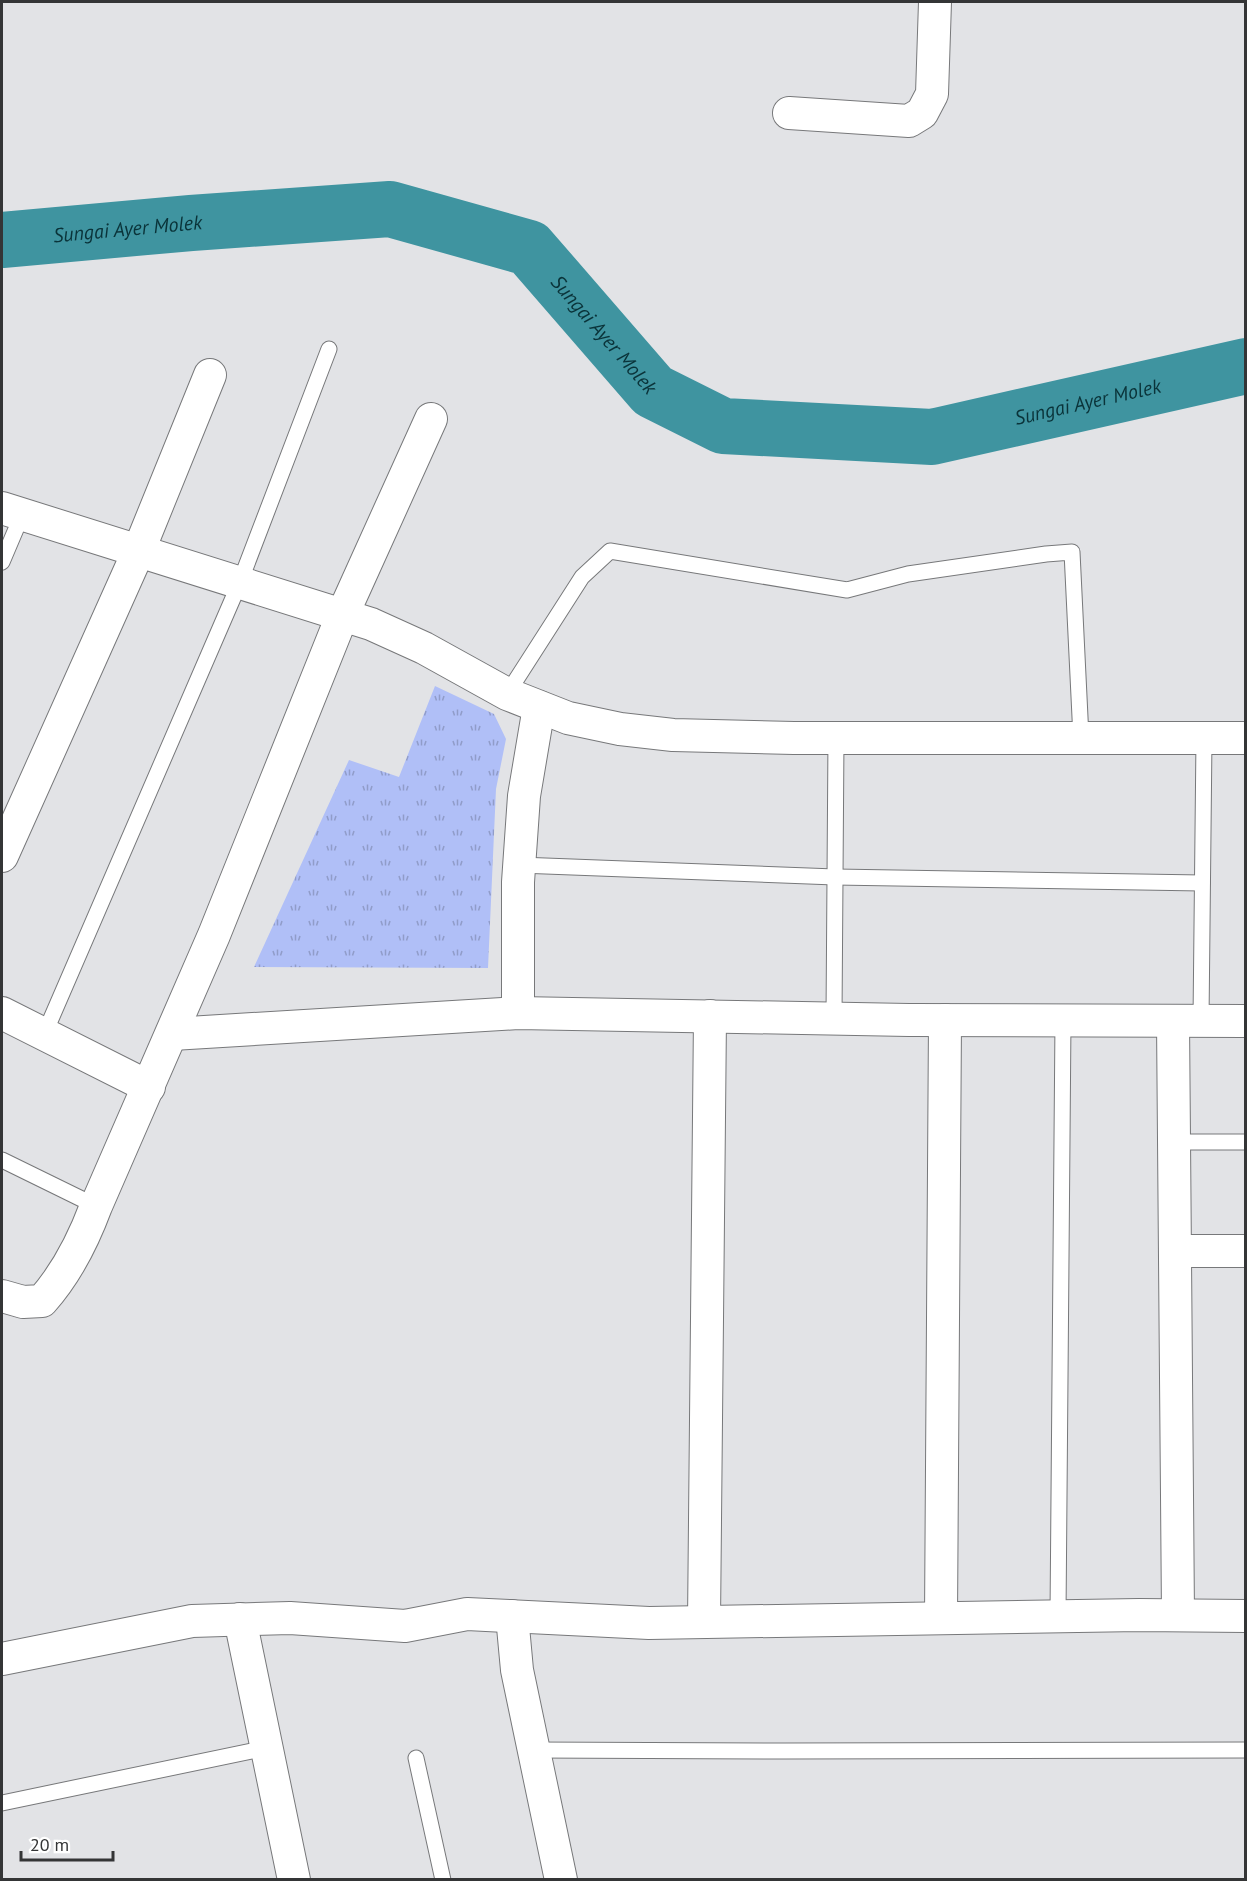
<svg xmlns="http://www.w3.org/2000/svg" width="1247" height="1881" viewBox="0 0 1247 1881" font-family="'PT Sans',sans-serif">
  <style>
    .park { fill: url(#park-tufts) }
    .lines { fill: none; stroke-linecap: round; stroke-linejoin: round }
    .river { stroke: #3f94a0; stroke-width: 56 }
    .lane-casing { stroke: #77787a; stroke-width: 17 }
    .street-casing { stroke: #77787a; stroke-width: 34 }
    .lane { stroke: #fff; stroke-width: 15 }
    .street { stroke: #fff; stroke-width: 32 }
    .labels { text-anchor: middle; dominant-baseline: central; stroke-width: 4.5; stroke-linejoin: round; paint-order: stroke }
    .water-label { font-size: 20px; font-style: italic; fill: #0a3339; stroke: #fff }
  </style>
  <defs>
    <pattern id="park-tufts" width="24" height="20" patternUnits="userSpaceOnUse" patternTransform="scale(1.5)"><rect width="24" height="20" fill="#b0bff7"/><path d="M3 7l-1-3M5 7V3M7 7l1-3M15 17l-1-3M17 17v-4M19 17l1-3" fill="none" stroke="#909cc9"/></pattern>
  </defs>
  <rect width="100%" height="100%" fill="#e2e3e6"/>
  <polygon class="park" points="435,686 494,714 506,739 496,789 488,968 254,967 349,760 399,777"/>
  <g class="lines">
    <path class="river" id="s1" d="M 2,240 L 191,223 L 390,209 L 529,248 L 653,391 L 723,426 L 932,437 L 1246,366"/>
    <g class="lane-casing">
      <g id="lane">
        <polyline points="2,562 22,515"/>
        <polyline points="507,694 582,577 610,551 847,590 908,574 1046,554 1072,552 1081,738"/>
        <polyline points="519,865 835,877 1202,883"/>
        <polyline points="834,1019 836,737"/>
        <polyline points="1201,1021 1204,738"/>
        <polyline points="44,1035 240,582 329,349"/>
        <polyline points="1174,1142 1246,1142"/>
        <polyline points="2,1160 96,1206"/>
        <polyline points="1058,1616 1063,1020"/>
        <polyline points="533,1750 785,1751 1246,1750"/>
        <polyline points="416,1758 443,1880"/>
        <polyline points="2,1803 266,1748"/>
      </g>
    </g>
    <g class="street-casing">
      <g id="street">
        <polyline points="789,113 909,121 922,113 932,94 935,2"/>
        <polyline points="2,508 371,624 424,648 507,694 568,718 620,729 673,735 794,738 1246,738"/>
        <polyline points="2,856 139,550 210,375"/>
        <polyline points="2,1013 149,1087"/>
        <polyline points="518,1013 518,882 524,796 539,707"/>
        <polyline points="1173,1021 1178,1615"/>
        <polyline points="172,1034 518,1013 909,1020 1246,1021"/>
        <polyline points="1175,1251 1246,1251"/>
        <path d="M 2,1296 L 23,1302 L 42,1301 C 67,1273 83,1241 96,1206 L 214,935 L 342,616 L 431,419"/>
        <polyline points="512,1616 517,1670 561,1880"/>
        <polyline points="941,1618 945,1020"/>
        <polyline points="240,1619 294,1880"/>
        <polyline points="704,1622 710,1016"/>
        <polyline points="2,1659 192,1621 290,1618 405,1626 467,1614 649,1623 1139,1615 1246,1616"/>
      </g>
    </g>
    <use href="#lane" class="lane"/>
    <use href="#street" class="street"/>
  </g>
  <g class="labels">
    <g class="water-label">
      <text stroke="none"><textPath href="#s1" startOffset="126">Sungai Ayer Molek</textPath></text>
      <text stroke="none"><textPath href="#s1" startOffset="648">Sungai Ayer Molek</textPath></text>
      <text stroke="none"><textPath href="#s1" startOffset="1170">Sungai Ayer Molek</textPath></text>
    </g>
  </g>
  <rect width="1247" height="1881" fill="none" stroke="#343536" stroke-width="6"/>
  <path d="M21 1851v9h92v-9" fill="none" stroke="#343536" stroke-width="3"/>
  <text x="30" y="1851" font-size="18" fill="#343536" stroke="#ffffff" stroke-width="4.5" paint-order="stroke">20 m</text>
</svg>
